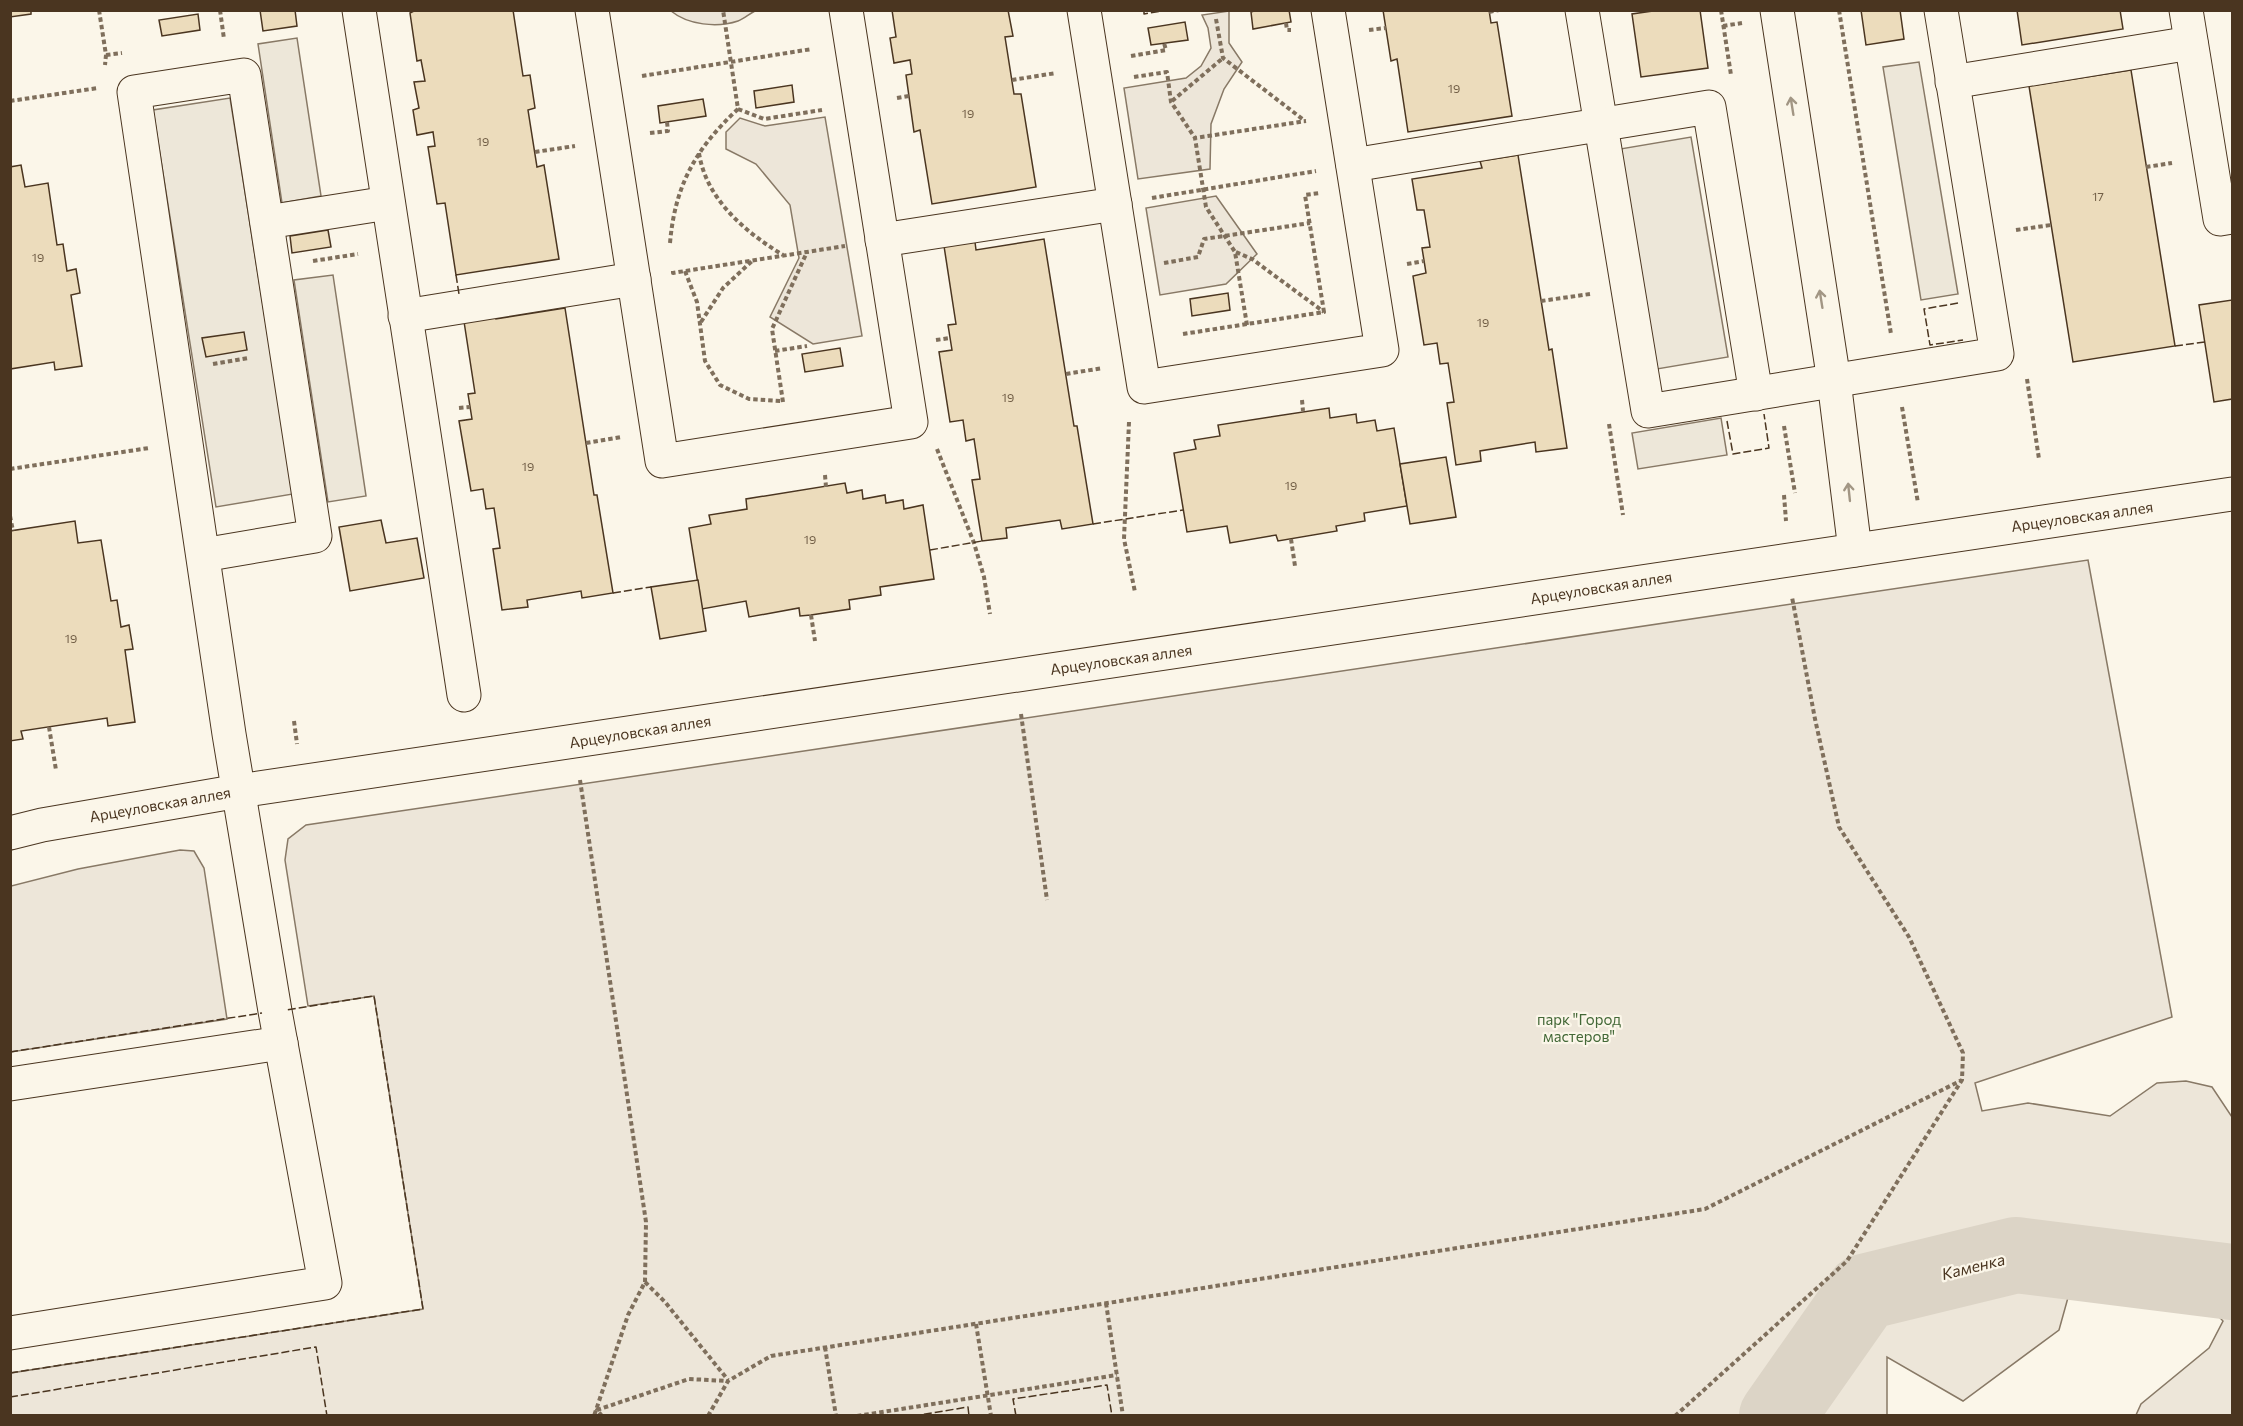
<svg xmlns="http://www.w3.org/2000/svg" width="2243" height="1426" viewBox="0 0 2243 1426" font-family="Commissioner,sans-serif">
  <style>
    .green { fill: #ede6d9; stroke: #887966; stroke-width: 1.5; fill-rule: evenodd }
    .parking { fill: #ede7d9; stroke: #887966; stroke-width: 1.5 }
    .lines { fill: none; stroke-linecap: round; stroke-linejoin: round }
    .river { stroke: #dcd4c6; stroke-width: 76 }
    .building { fill: #ecdcbc; stroke: #4a3520; stroke-width: 1.5 }
    .minor-casing { stroke: #4a3520; stroke-width: 35 }
    .path { stroke: #7f6f5c; stroke-width: 4; stroke-dasharray: 4.5 3; stroke-linecap: butt }
    .minor { stroke: #fbf6e9; stroke-width: 33 }
    .fence { stroke: #4a3520; stroke-width: 1.5; stroke-dasharray: 8 3; stroke-linecap: butt }
    .oneway { stroke: #a29684 }
    .labels { text-anchor: middle; dominant-baseline: central; stroke-width: 4.5; stroke-linejoin: round; paint-order: stroke }
    .number-label { font-size: 12px; fill: #725f47 }
    .street-label { font-size: 15px; fill: #4a3520; stroke: #fbf6e9 }
    .park-label { font-size: 15px; fill: #436837; stroke: #fbf6e9 }
    .water-label { font-size: 16px; font-style: italic; fill: #4a3520; stroke: #fbf6e9 }
  </style>
  <rect width="100%" height="100%" fill="#fbf6e9"/>
  <g class="green">
    <path d="M 671,11 L 755,11 C 749,14 744,19 738,21 C 717,28 688,25 671,11 Z"/>
    <polygon points="1229,11 1229,43 1242,62 1224,89 1211,124 1210,169 1138,179 1124,88 1186,78 1201,66 1211,48 1208,28 1202,15"/>
    <polygon points="825,117 862,336 813,344 770,317 799,258 790,205 756,164 726,149 726,132 740,118 765,126"/>
    <polygon points="1216,196 1257,254 1226,284 1160,295 1146,208"/>
    <path d="M 2088,560 L 2172,1017 L 1975,1083 L 1982,1111 L 2028,1103 L 2110,1116 L 2157,1083 L 2186,1081 L 2212,1087 L 2232,1117 L 2232,1415 L 2136,1415 L 2141,1404 L 2209,1348 L 2223,1321 L 2184,1279 L 2130,1298 L 2074,1276 L 2059,1330 L 1963,1401 L 1887,1357 L 1887,1415 L 11,1415 L 11,1373 L 423,1309 L 374,996 L 308,1006 L 285,860 L 288,839 L 306,825 ZM 1880,1289 L 1872,1307 L 1851,1312 L 1864,1292 Z"/>
    <polygon points="180,850 194,851 204,868 227,1019 11,1052 11,886 78,869"/>
  </g>
  <g class="parking">
    <polygon points="297,38 321,196 282,203 258,44"/>
    <polygon points="1919,62 1958,294 1921,300 1883,67"/>
    <polygon points="230,98 293,494 216,507 153,110"/>
    <polygon points="1691,137 1728,357 1657,369 1620,149"/>
    <polygon points="333,275 366,496 328,502 294,280"/>
    <polygon points="1721,418 1727,455 1638,469 1632,433"/>
  </g>
  <g class="lines">
    <polyline class="river" points="1777,1416 1864,1292 2016,1255 2232,1282"/>
  </g>
  <g class="building">
    <polygon points="10,10 31,10 31,14 10,17"/>
    <polygon points="260,10 295,10 297,26 263,31"/>
    <polygon points="416,10 513,10 523,76 530,75 535,108 528,110 537,167 544,165 559,259 456,275 445,203 437,204 428,147 435,146 433,132 417,135 413,110 419,108 414,82 425,81 421,60 417,61 410,13"/>
    <polygon points="892,10 1008,10 1013,36 1005,37 1014,94 1021,94 1036,187 932,204 920,130 914,132 906,75 912,74 910,60 894,63 890,38 896,37"/>
    <polygon points="1257,10 1289,10 1291,22 1253,29 1251,12"/>
    <polygon points="1383,10 1489,10 1491,23 1497,22 1512,116 1408,132 1397,59 1391,61"/>
    <polygon points="1660,10 1700,10 1708,68 1641,77 1632,14"/>
    <polygon points="1861,10 1900,10 1904,39 1866,45"/>
    <polygon points="2017,10 2120,10 2123,29 2022,45"/>
    <polygon points="198,14 200,30 162,36 159,20"/>
    <polygon points="1185,22 1188,40 1151,45 1148,28"/>
    <polygon points="2131,70 2175,346 2073,362 2029,86"/>
    <polygon points="792,85 794,102 756,108 754,91"/>
    <polygon points="703,99 706,116 660,123 658,106"/>
    <polygon points="1518,155 1549,350 1552,349 1567,448 1536,452 1535,442 1480,451 1481,461 1456,465 1447,403 1454,402 1448,363 1440,364 1437,343 1424,345 1413,276 1426,273 1422,248 1430,247 1424,210 1417,210 1412,179 1482,168 1480,161"/>
    <polygon points="21,165 25,187 48,183 57,245 63,244 67,271 76,269 80,293 71,295 82,366 55,370 54,362 10,369 10,167"/>
    <polygon points="328,230 331,247 292,253 290,236"/>
    <polygon points="1044,239 1074,426 1077,426 1093,524 1062,529 1060,520 1006,528 1007,538 982,541 972,480 980,479 974,439 966,441 963,420 950,422 939,352 952,350 948,325 956,324 944,246 975,242 976,250"/>
    <polygon points="1228,293 1230,310 1192,316 1190,299"/>
    <polygon points="2232,300 2232,399 2214,402 2199,305"/>
    <polygon points="565,308 594,495 597,495 613,593 582,598 581,591 527,600 528,607 502,610 493,549 500,548 494,508 486,509 483,489 471,491 459,421 472,419 468,394 475,393 463,315 495,310 496,319"/>
    <polygon points="244,332 247,350 206,357 202,338"/>
    <polygon points="840,348 843,366 805,372 802,354"/>
    <polygon points="1329,408 1330,418 1356,414 1357,423 1375,420 1377,431 1394,428 1407,506 1364,513 1365,521 1336,526 1337,531 1278,541 1276,535 1230,543 1227,526 1187,532 1174,453 1196,449 1194,440 1220,436 1218,425"/>
    <polygon points="1446,457 1456,517 1410,524 1400,464"/>
    <polygon points="845,483 847,493 862,490 863,499 885,495 886,503 903,500 904,509 923,505 934,579 880,587 881,595 849,600 850,609 811,615 800,616 799,608 749,617 746,601 702,609 689,528 711,524 709,515 747,509 746,499"/>
    <polygon points="381,520 386,543 417,538 424,578 350,591 339,527"/>
    <polygon points="75,521 78,543 101,540 111,601 117,600 121,627 129,625 133,649 125,650 135,722 108,726 107,718 21,731 23,739 10,741 10,531"/>
    <polygon points="698,580 706,631 660,639 651,587"/>
  </g>
  <g class="lines">
    <g class="minor-casing">
      <g id="minor">
        <polyline points="359,10 464,695"/>
        <polyline points="592,10 662,461 911,422 846,10"/>
        <polyline points="1084,10 1144,387 1382,350 1328,10"/>
        <polyline points="1582,10 1648,411 1997,354 1941,10"/>
        <polyline points="1777,10 1834,381 1855,550"/>
        <polyline points="2186,10 2220,219 2232,217"/>
        <polyline points="1952,82 2191,43"/>
        <polyline points="1353,165 1709,107 1756,394"/>
        <polyline points="267,222 388,203"/>
        <polyline points="882,240 1115,204"/>
        <polyline points="405,316 634,279"/>
        <polyline points="10,833 42,825 239,791 2232,494"/>
        <polyline points="10,1084 281,1043"/>
        <polyline points="10,1333 325,1283 275,1011 229,734 134,92 244,75 315,536 203,555"/>
      </g>
    </g>
    <g class="path">
      <polyline points="99,10 106,55 105,65"/>
      <polyline points="220,10 224,39"/>
      <polyline points="1721,10 1731,75"/>
      <polyline points="1839,10 1891,334"/>
      <polyline points="1489,12 1499,10"/>
      <polyline points="1216,19 1223,58 1305,121"/>
      <polyline points="1286,23 1287,30 1291,30"/>
      <polyline points="1723,26 1742,23"/>
      <polyline points="1369,30 1386,28"/>
      <polyline points="106,55 122,53"/>
      <polyline points="1131,56 1166,50 1164,43"/>
      <polyline points="642,76 812,49"/>
      <polyline points="1134,77 1167,72 1171,102 1195,138"/>
      <polyline points="1012,80 1056,73"/>
      <polyline points="897,98 909,96"/>
      <polyline points="10,101 98,88"/>
      <polyline points="1172,101 1223,58"/>
      <polyline points="738,109 764,119 822,110"/>
      <polyline points="650,133 668,131 667,122"/>
      <polyline points="535,152 575,146"/>
      <path d="M 699,153 C 706,199 745,232 783,255"/>
      <polyline points="2146,167 2172,163"/>
      <polyline points="1152,198 1316,171"/>
      <polyline points="2016,230 2051,225"/>
      <path d="M 670,243 C 675,185 696,148 738,109 L 723,10"/>
      <polyline points="1236,252 1252,259 1324,312"/>
      <polyline points="313,261 358,254"/>
      <polyline points="1164,263 1198,257 1204,239 1310,223"/>
      <polyline points="1407,264 1424,261"/>
      <polyline points="673,271 673,273 685,271 845,246"/>
      <polyline points="685,271 697,302 705,361 720,385 749,399 781,401"/>
      <polyline points="1541,301 1590,294"/>
      <polyline points="701,322 723,288 752,261"/>
      <polyline points="1247,325 1235,252 1206,207 1195,138 1306,121"/>
      <polyline points="1183,334 1324,312 1305,195 1320,193"/>
      <polyline points="936,340 950,338"/>
      <polyline points="775,351 807,346"/>
      <polyline points="213,364 248,358"/>
      <polyline points="1066,374 1103,368"/>
      <polyline points="2027,379 2039,459"/>
      <polyline points="1302,400 1303,411"/>
      <polyline points="783,402 772,329 807,252"/>
      <polyline points="1902,407 1918,503"/>
      <polyline points="459,408 470,407"/>
      <polyline points="1129,422 1124,539 1135,592"/>
      <polyline points="1609,424 1623,515"/>
      <polyline points="1784,426 1795,493"/>
      <polyline points="586,443 621,437"/>
      <polyline points="937,449 974,543 984,577 990,614"/>
      <polyline points="10,469 149,448"/>
      <polyline points="825,475 826,487"/>
      <polyline points="1784,495 1786,521"/>
      <polyline points="10,516 13,531"/>
      <polyline points="1291,539 1295,566"/>
      <polyline points="811,615 815,641"/>
      <polyline points="1021,714 1047,900"/>
      <polyline points="294,721 297,744"/>
      <polyline points="49,727 56,770"/>
      <polyline points="580,780 646,1222 645,1282 628,1315 594,1416"/>
      <polyline points="645,1282 665,1302 728,1380"/>
      <polyline points="1106,1303 1123,1416"/>
      <polyline points="976,1324 991,1416"/>
      <polyline points="825,1347 836,1416"/>
      <polyline points="602,1416 597,1410 689,1379 728,1381"/>
      <polyline points="708,1416 728,1381 771,1356 1705,1209 1962,1080"/>
      <polyline points="857,1416 1117,1375"/>
      <polyline points="1675,1416 1847,1261 1962,1080 1963,1053 1909,937 1839,827 1815,719 1792,597"/>
    </g>
    <use href="#minor" class="minor"/>
    <g class="fence">
      <polyline points="1144,10 1144,14 1167,10"/>
      <polyline points="456,275 459,294"/>
      <polyline points="1958,303 1924,309 1930,345 1963,340"/>
      <polyline points="2175,346 2205,342"/>
      <polyline points="1727,421 1733,454 1769,448 1764,414"/>
      <polyline points="1093,524 1183,510"/>
      <polyline points="930,550 982,541"/>
      <polyline points="613,593 651,587"/>
      <polyline points="10,1052 262,1013"/>
      <polyline points="10,1373 423,1309 374,996 286,1010"/>
      <polyline points="10,1397 316,1347 327,1416"/>
      <polyline points="913,1416 968,1407 969,1416"/>
      <polyline points="1016,1416 1013,1399 1107,1385 1112,1416"/>
    </g>
  </g>
  <defs><path id="oneway-shaft" d="M-6 0H5M1.5-3L5.5 0L1.5 3" fill="none" stroke-width="1.6" stroke-linecap="round" stroke-linejoin="round" transform="scale(1.5)"/></defs>
  <g class="oneway">
    <use href="#oneway-shaft" transform="translate(1792 106) rotate(-99)"/>
    <use href="#oneway-shaft" transform="translate(1821 299) rotate(-99)"/>
    <use href="#oneway-shaft" transform="translate(1849 492) rotate(-96)"/>
  </g>
  <g class="labels">
    <g class="number-label">
      <text x="1454" y="88">19</text>
      <text x="968" y="113">19</text>
      <text x="483" y="141">19</text>
      <text x="2098" y="196">17</text>
      <text x="38" y="257">19</text>
      <text x="1483" y="322">19</text>
      <text x="1008" y="397">19</text>
      <text x="528" y="466">19</text>
      <text x="1291" y="485">19</text>
      <text x="810" y="539">19</text>
      <text x="71" y="638">19</text>
    </g>
    <g class="street-label">
      <text transform="translate(2082 516) rotate(-8)">Арцеуловская аллея</text>
      <text transform="translate(1601 587) rotate(-9)">Арцеуловская аллея</text>
      <text transform="translate(1121 659) rotate(-8)">Арцеуловская аллея</text>
      <text transform="translate(640 731) rotate(-9)">Арцеуловская аллея</text>
      <text transform="translate(160 804) rotate(-10)">Арцеуловская аллея</text>
    </g>
    <g class="park-label">
      <text x="1579" y="1019">парк "Город<tspan x="1579" dy="17">мастеров"</tspan></text>
    </g>
    <g class="water-label">
      <text transform="translate(1973 1266) rotate(-14)">Каменка</text>
    </g>
  </g>
  <rect width="2243" height="1426" fill="none" stroke="#4a3520" stroke-width="24"/>
</svg>
